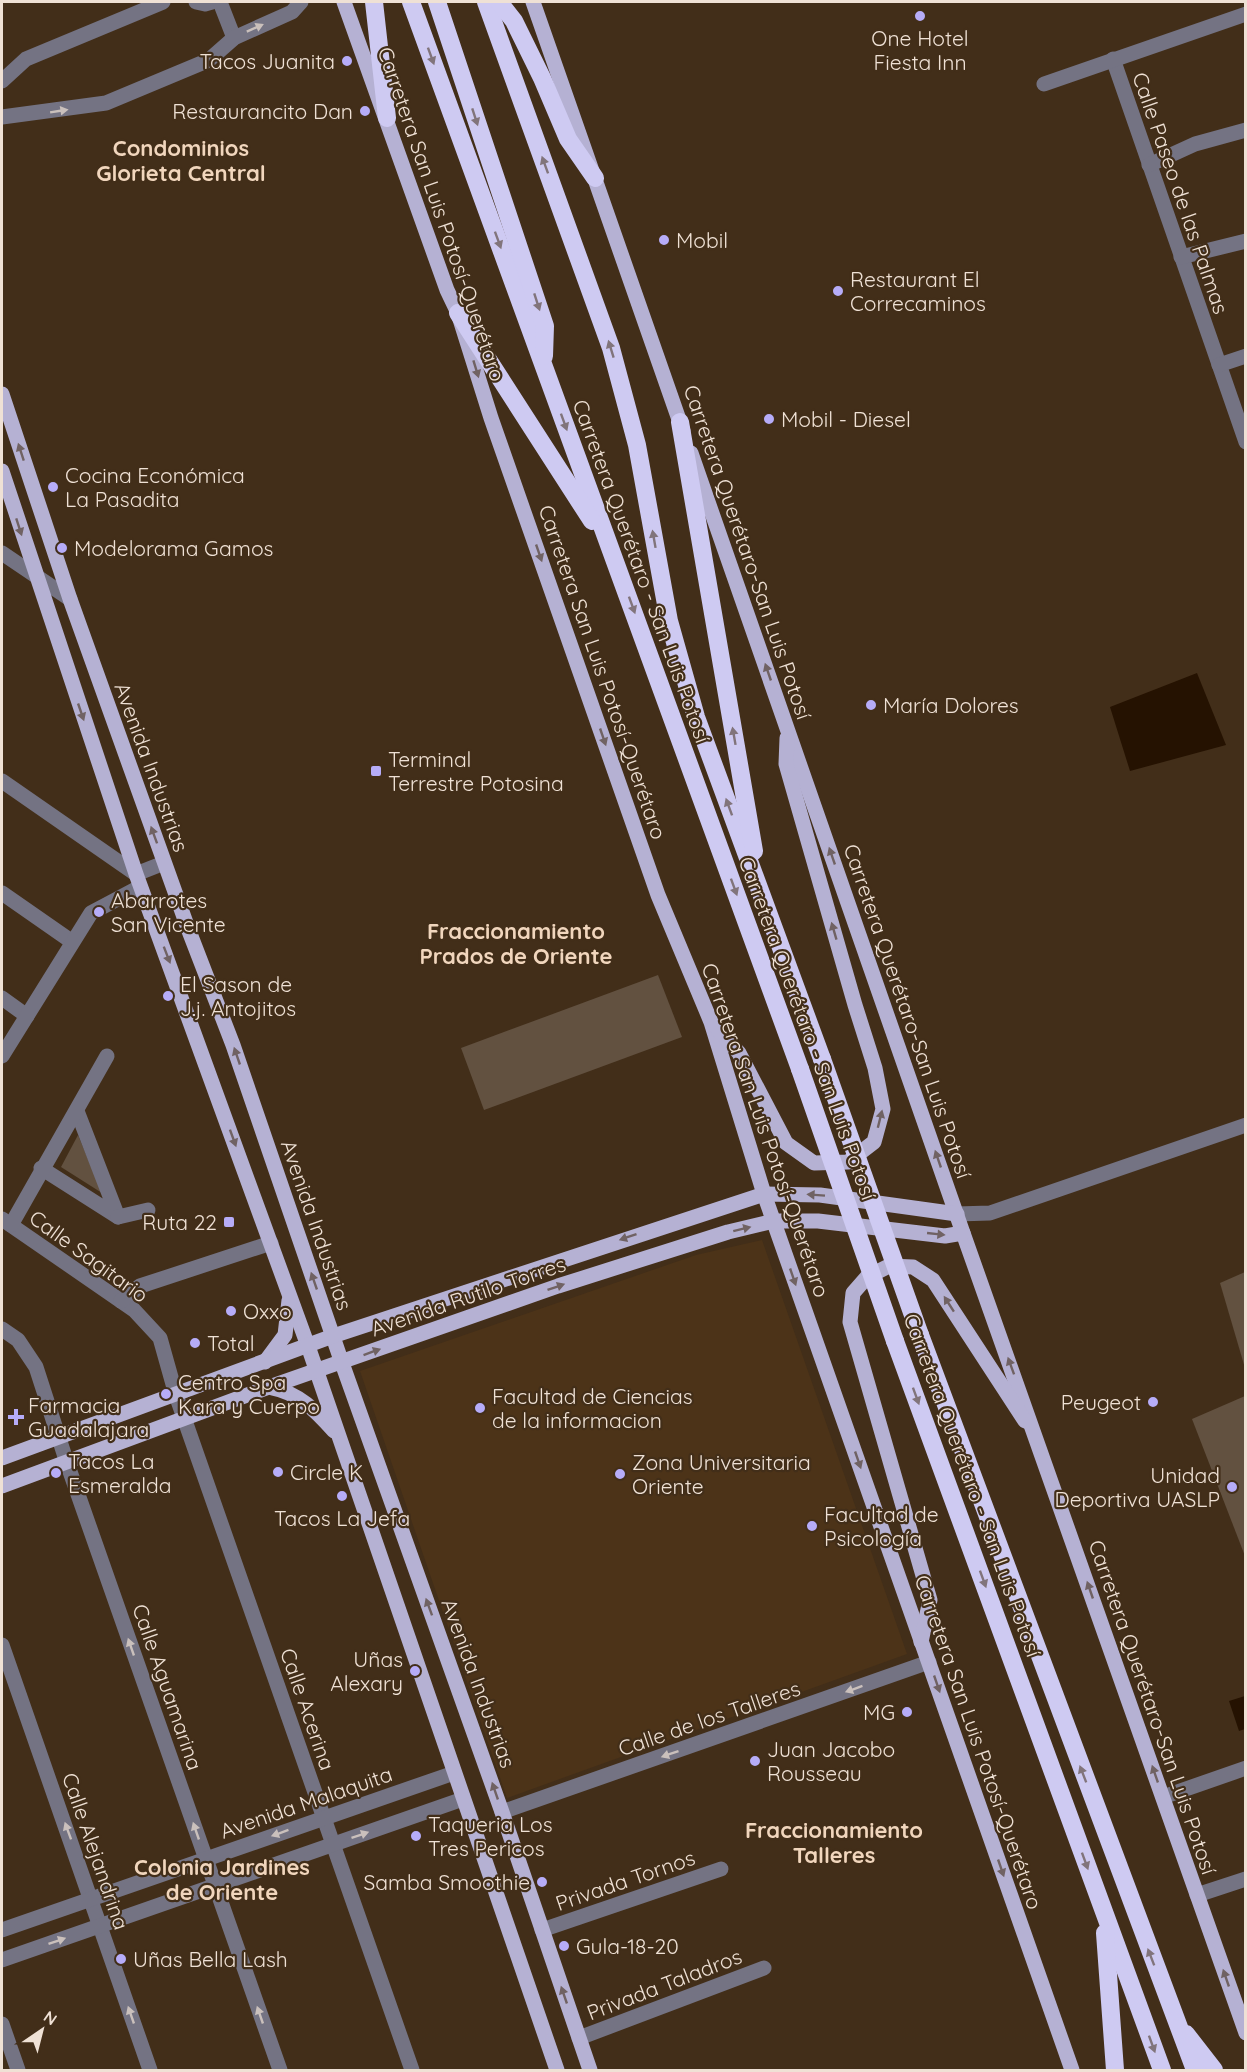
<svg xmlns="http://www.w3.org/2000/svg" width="1247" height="2072" viewBox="0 0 1247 2072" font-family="Quicksand,sans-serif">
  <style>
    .built { fill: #4c3318 }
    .green { fill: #625140 }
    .water { fill: #251201 }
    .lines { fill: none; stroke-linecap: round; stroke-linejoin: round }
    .minor { stroke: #747383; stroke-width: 15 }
    .major { stroke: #b5b1d3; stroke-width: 15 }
    .highway { stroke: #cecaf2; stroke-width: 18 }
    .highway-bridge { stroke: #cecaf2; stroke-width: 18 }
    .oneway { fill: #cac0bc }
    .oneway2 { fill: #81747b }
    .oneway3 { fill: #706263 }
    .poi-dot { fill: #b6acf8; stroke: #422e19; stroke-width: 2 }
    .labels { text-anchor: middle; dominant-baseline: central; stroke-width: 4.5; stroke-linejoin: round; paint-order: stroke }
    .poi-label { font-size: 21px; fill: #efe1d5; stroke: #422e19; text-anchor: start }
    .street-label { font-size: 21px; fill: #efe1d5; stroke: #422e19 }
    .neighbourhood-label { font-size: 22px; font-weight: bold; fill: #f1d6bd; stroke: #422e19 }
  </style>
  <rect width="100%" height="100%" fill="#422e19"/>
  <polygon class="built" points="762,1240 907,1654 507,1798 360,1371 696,1255"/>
  <g class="green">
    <polygon points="658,975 682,1037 484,1110 461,1048"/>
    <polygon points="78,1135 102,1193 61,1167"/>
    <polygon points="1245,1272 1245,1368 1220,1283"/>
    <polygon points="1245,1396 1245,1556 1192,1419"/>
  </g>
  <g class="water">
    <polygon points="1197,673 1226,745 1130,771 1110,707"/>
    <polygon points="1245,1696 1245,1729 1239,1731 1229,1701"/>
  </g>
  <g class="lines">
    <g class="minor">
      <polyline points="196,2 205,4 212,2"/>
      <polyline points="220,2 234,38"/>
      <polyline points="1113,59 1246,442"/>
      <polyline points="2,81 26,59 163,2"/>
      <polyline points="1044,84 1246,14"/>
      <polyline points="2,117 106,103 209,60 234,38 292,12 301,2"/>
      <polyline points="1149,165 1195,144 1246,130"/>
      <polyline points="1181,257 1246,241"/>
      <polyline points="1219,365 1246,356"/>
      <polyline points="2,553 70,599"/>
      <polyline points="2,781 136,874 164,863"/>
      <polyline points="2,893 71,941"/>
      <polyline points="2,998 27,1016"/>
      <polyline points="2,1056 91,913 140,887"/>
      <polyline points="41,1168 118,1217 77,1111"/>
      <polyline points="957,1214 990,1213 1246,1125"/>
      <polyline points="118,1217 148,1210"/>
      <polyline points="2,1219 134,1310 160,1338 176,1395 412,2070"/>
      <polyline points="11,1225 107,1056"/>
      <polyline points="121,1301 140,1286 271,1243"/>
      <polyline points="2,1329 18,1340 36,1367 67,1463 280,2070"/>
      <polyline points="2,1645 150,2070"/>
      <polyline points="1163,1797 1246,1768"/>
      <polyline points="502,1812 929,1662"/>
      <polyline points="1197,1895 1246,1879"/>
      <polyline points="2,1930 454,1773"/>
      <polyline points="542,1930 721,1869"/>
      <polyline points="2,1960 463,1799"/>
      <polyline points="2,2024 18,2070"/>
      <polyline points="579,2038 764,1968"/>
    </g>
    <g class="major">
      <polyline points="344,2 447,290 458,313 491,418 658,895 711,1022 764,1194 1072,2070"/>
      <polyline points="533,2 683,431"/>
      <polyline points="2,394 70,599 189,931 233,1045 342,1363 502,1812 590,2070"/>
      <polyline points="691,453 963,1233 1246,2033"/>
      <polyline points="2,471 136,874 308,1346 557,2070"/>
      <polyline points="715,1026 739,1053 786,1143 814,1163 848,1162 874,1142 883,1109 875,1068 855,1005 786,764 787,738"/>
      <polyline points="265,1362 285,1335 289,1300"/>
      <path d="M 272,1388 C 299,1393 316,1411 334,1431"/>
      <polyline points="2,1458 333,1336 764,1194 820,1195 957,1214"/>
      <polyline points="2,1486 269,1387 558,1286 728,1232 774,1221 818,1221 945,1236 963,1233"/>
      <polyline points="921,1642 930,1600 850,1322 853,1293 867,1277 889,1266 913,1267 933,1280 1025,1421"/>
    </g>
    <g class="highway">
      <polyline points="374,2 387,118"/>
      <polyline points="411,2 800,1069"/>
      <polyline points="437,2 545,326 544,356"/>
      <polyline points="486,2 611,348 637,445 669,621 696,717 822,1059"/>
      <polyline points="499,2 514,21 542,78 568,139 595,178"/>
      <polyline points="458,313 592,521"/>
      <polyline points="680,422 754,851"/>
      <polyline points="920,1335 1195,2070"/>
      <polyline points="895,1341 1162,2070"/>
      <polyline points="1105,1933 1115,2070"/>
      <polyline points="1186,2034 1214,2070"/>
    </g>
    <g class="highway-bridge">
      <polyline points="822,1059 920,1335"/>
      <polyline points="800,1069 895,1341"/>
    </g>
  </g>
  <defs><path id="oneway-solid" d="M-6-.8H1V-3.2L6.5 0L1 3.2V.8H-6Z" transform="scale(1.5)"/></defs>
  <g class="oneway">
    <use href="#oneway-solid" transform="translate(255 28) rotate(-24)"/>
    <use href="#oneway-solid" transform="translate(59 111) rotate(-9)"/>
    <use href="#oneway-solid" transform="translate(131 1647) rotate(-109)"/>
    <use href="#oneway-solid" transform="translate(854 1689) rotate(160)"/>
    <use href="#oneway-solid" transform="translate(670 1754) rotate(161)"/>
    <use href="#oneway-solid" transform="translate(68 1831) rotate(-110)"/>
    <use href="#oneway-solid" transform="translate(196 1831) rotate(-109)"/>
    <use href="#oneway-solid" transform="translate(280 1833) rotate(160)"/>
    <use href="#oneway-solid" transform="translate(360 1835) rotate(-19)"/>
    <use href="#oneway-solid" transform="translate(57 1941) rotate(-19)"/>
    <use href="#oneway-solid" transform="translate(131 2015) rotate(-109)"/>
    <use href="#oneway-solid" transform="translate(260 2015) rotate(-109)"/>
  </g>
  <g class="oneway2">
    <use href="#oneway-solid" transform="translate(431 56) rotate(70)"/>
    <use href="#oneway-solid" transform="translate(475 117) rotate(72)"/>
    <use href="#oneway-solid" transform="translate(545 165) rotate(-110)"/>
    <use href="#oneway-solid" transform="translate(498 240) rotate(70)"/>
    <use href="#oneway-solid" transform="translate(537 302) rotate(72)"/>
    <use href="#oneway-solid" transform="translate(611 349) rotate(-107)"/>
    <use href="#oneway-solid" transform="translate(564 422) rotate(70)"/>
    <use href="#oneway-solid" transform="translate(654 539) rotate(-100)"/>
    <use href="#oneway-solid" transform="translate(632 605) rotate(70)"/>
    <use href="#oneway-solid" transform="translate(734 736) rotate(-100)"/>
    <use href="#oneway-solid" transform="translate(729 807) rotate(-110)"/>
    <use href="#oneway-solid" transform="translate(734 887) rotate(70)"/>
    <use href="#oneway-solid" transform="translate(916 1396) rotate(70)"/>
    <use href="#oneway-solid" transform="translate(983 1579) rotate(70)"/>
    <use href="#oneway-solid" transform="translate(1083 1774) rotate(-111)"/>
    <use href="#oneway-solid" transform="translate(1085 1861) rotate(70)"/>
    <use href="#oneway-solid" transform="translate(1151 1957) rotate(-111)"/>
    <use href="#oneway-solid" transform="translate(1152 2044) rotate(70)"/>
  </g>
  <g class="oneway3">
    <use href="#oneway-solid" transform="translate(476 369) rotate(73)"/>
    <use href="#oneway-solid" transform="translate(21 452) rotate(-108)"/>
    <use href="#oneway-solid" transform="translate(19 527) rotate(72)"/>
    <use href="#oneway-solid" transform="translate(539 553) rotate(71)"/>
    <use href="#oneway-solid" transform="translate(768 672) rotate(-109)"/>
    <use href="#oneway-solid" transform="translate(81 712) rotate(71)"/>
    <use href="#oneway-solid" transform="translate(603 737) rotate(71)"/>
    <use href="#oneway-solid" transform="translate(154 835) rotate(-110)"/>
    <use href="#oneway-solid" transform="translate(832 856) rotate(-109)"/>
    <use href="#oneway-solid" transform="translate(834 931) rotate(-106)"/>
    <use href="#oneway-solid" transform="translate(167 955) rotate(69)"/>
    <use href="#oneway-solid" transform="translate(237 1056) rotate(-109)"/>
    <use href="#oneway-solid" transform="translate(880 1119) rotate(-76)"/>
    <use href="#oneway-solid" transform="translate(233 1138) rotate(70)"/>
    <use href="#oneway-solid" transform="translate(938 1159) rotate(-109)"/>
    <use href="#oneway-solid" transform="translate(816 1195) rotate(-176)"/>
    <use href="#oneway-solid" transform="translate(742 1229) rotate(-14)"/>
    <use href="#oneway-solid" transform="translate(936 1234) rotate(6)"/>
    <use href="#oneway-solid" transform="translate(628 1237) rotate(161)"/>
    <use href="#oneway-solid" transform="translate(793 1277) rotate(71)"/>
    <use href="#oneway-solid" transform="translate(314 1281) rotate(-109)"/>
    <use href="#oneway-solid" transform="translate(556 1287) rotate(-19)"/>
    <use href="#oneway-solid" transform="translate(949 1304) rotate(-123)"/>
    <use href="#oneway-solid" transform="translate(372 1352) rotate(-20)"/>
    <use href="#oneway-solid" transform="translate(1011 1366) rotate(-110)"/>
    <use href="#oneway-solid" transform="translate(858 1460) rotate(71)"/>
    <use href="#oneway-solid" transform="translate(1090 1590) rotate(-109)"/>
    <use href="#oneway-solid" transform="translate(429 1607) rotate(-110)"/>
    <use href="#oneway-solid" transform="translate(937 1684) rotate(71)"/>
    <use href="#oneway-solid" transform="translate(1155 1774) rotate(-109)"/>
    <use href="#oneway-solid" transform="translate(495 1791) rotate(-109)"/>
    <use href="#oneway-solid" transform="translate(1001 1868) rotate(71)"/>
    <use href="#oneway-solid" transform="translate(1226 1978) rotate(-109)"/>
    <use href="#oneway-solid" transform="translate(564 1995) rotate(-109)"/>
  </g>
  <g class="poi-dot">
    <circle cx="920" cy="16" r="6"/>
    <circle cx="347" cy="61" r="6"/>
    <circle cx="365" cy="111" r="6"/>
    <circle cx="664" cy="240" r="6"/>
    <circle cx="838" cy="291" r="6"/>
    <circle cx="769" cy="419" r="6"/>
    <circle cx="53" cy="487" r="6"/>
    <circle cx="62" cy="548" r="6"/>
    <circle cx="871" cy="705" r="6"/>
    <rect x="370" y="765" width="12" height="12" rx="3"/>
    <circle cx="99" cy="912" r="6"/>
    <circle cx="168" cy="996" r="6"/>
    <rect x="223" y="1216" width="12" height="12" rx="3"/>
    <circle cx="231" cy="1311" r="6"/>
    <circle cx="195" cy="1343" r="6"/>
    <circle cx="166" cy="1394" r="6"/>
    <circle cx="1153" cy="1402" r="6"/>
    <circle cx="480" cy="1408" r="6"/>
    <path d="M13 1408h6v6h6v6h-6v6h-6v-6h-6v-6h6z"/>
    <circle cx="278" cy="1472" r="6"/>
    <circle cx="56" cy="1473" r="6"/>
    <circle cx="620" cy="1474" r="6"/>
    <circle cx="1232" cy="1487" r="6"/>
    <circle cx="342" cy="1496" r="6"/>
    <circle cx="812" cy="1526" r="6"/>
    <circle cx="415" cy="1671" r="6"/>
    <circle cx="907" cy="1712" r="6"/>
    <circle cx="755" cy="1761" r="6"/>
    <circle cx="416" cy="1836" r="6"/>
    <circle cx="542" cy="1882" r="6"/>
    <circle cx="564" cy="1946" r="6"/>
    <circle cx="121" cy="1959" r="6"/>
  </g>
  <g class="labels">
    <g class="poi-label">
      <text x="920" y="38" text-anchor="middle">One Hotel<tspan x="920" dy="24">Fiesta Inn</tspan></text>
      <text x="335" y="61" text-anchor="end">Tacos Juanita</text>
      <text x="353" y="111" text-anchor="end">Restaurancito Dan</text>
      <text x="676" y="240">Mobil</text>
      <text x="850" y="279">Restaurant El<tspan x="850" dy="24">Correcaminos</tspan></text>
      <text x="781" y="419">Mobil - Diesel</text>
      <text x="65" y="475">Cocina Económica<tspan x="65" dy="24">La Pasadita</tspan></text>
      <text x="74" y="548">Modelorama Gamos</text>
      <text x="883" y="705">María Dolores</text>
      <text x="388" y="759">Terminal<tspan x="388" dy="24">Terrestre Potosina</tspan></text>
      <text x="111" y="900">Abarrotes<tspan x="111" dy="24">San Vicente</tspan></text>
      <text x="180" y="984">El Sason de<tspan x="180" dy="24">J.j. Antojitos</tspan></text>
      <text x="217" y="1222" text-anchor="end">Ruta 22</text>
      <text x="243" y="1311">Oxxo</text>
      <text x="207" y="1343">Total</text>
      <text x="178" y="1382">Centro Spa<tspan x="178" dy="24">Kara y Cuerpo</tspan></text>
      <text x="492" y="1396">Facultad de Ciencias<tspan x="492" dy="24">de la informacion</tspan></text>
      <text x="1141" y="1402" text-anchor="end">Peugeot</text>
      <text x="28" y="1405">Farmacia<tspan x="28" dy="24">Guadalajara</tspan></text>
      <text x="68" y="1461">Tacos La<tspan x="68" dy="24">Esmeralda</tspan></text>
      <text x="632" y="1462">Zona Universitaria<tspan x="632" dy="24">Oriente</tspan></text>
      <text x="290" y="1472">Circle K</text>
      <text x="1220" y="1475" text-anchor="end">Unidad<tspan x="1220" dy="24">Deportiva UASLP</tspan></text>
      <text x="824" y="1514">Facultad de<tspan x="824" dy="24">Psicología</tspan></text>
      <text x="342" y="1518" text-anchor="middle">Tacos La Jefa</text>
      <text x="403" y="1659" text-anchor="end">Uñas<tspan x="403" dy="24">Alexary</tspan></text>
      <text x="895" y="1712" text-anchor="end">MG</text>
      <text x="767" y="1749">Juan Jacobo<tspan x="767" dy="24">Rousseau</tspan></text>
      <text x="428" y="1824">Taqueria Los<tspan x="428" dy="24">Tres Pericos</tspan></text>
      <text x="530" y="1882" text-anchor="end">Samba Smoothie</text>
      <text x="576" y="1946">Gula-18-20</text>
      <text x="133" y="1959">Uñas Bella Lash</text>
    </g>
    <g class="street-label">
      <text transform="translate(1181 193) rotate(71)">Calle Paseo de las Palmas</text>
      <text transform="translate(442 214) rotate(71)">Carretera San Luis Potosí-Querétaro</text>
      <text transform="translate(748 552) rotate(71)">Carretera Querétaro-San Luis Potosí</text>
      <text transform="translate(642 571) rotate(70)">Carretera Querétaro - San Luis Potosí</text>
      <text transform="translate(603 672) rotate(71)">Carretera San Luis Potosí-Querétaro</text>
      <text transform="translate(152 767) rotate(70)">Avenida Industrias</text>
      <text transform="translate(908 1011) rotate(71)">Carretera Querétaro-San Luis Potosí</text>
      <text transform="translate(808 1028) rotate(70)">Carretera Querétaro - San Luis Potosí</text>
      <text transform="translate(766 1130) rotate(71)">Carretera San Luis Potosí-Querétaro</text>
      <text transform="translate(317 1225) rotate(71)">Avenida Industrias</text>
      <text transform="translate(89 1256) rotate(36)">Calle Sagitario</text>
      <text transform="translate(468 1296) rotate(-19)">Avenida Rutilo Torres</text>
      <text transform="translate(973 1485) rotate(70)">Carretera Querétaro - San Luis Potosí</text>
      <text transform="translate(479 1683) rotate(70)">Avenida Industrias</text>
      <text transform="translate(168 1687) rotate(71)">Calle Aguamarina</text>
      <text transform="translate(1153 1707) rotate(71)">Carretera Querétaro-San Luis Potosí</text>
      <text transform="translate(308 1709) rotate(71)">Calle Acerina</text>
      <text transform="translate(709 1718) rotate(-19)">Calle de los Talleres</text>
      <text transform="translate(979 1742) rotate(71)">Carretera San Luis Potosí-Querétaro</text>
      <text transform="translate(306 1802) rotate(-19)">Avenida Malaquita</text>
      <text transform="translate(96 1851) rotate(71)">Calle Alejandrina</text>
      <text transform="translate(625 1880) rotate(-19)">Privada Tornos</text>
      <text transform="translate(664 1984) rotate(-21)">Privada Taladros</text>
    </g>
    <g class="neighbourhood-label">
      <text x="181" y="148">Condominios<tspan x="181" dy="25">Glorieta Central</tspan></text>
      <text x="516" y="931">Fraccionamiento<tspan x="516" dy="25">Prados de Oriente</tspan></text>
      <text x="834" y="1830">Fraccionamiento<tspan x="834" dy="25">Talleres</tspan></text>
      <text x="222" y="1867">Colonia Jardines<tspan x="222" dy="25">de Oriente</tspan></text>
    </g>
  </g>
  <rect width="1247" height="2072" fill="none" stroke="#efe1d5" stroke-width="6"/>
  <g transform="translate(42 2030) rotate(35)" stroke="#422e19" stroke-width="4.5" paint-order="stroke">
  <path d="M0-4.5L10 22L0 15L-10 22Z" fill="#efe1d5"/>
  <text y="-9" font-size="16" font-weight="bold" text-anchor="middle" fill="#efe1d5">N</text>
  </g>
</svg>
